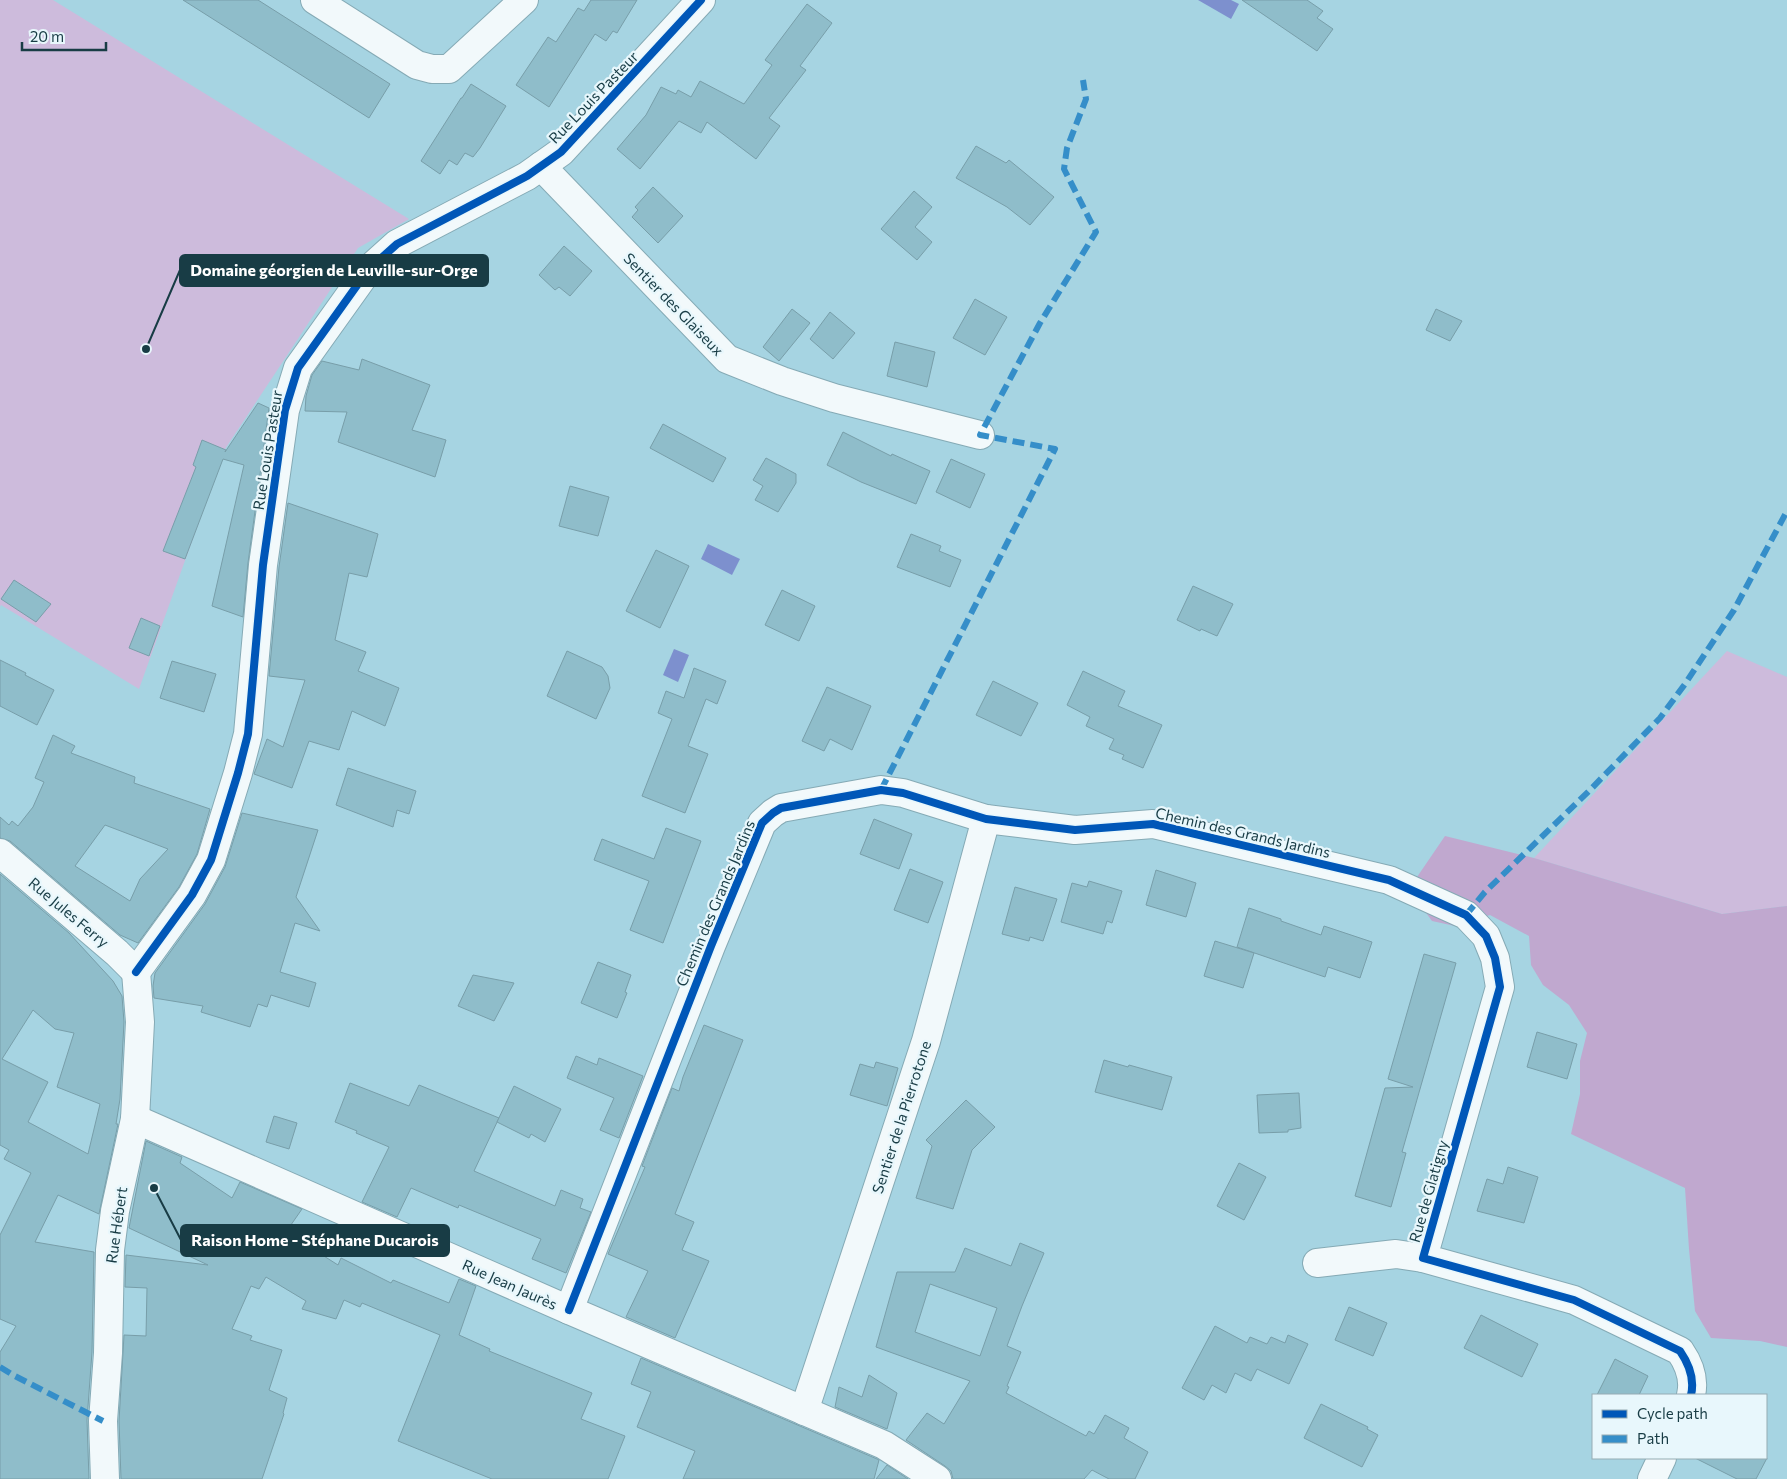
<svg xmlns="http://www.w3.org/2000/svg" width="1787" height="1479" viewBox="0 0 1787 1479" font-family="Commissioner,sans-serif">
  <style>
    .green { fill: #cdbbdc }
    .forest { fill: #c0a8cf }
    .water { fill: #7d90ce }
    .building { fill: #8fbdca; stroke: #789ea9; fill-rule: evenodd }
    .lines { fill: none; stroke-linecap: round; stroke-linejoin: round }
    .street-casing { stroke: #85aab5; stroke-width: 30 }
    .street { stroke: #f2f9fb; stroke-width: 28 }
    .quiet { stroke: #358ec9; stroke-width: 6; stroke-dasharray: 12 6; stroke-linecap: butt }
    .cycleway-casing { stroke: #e8f7fc; stroke-width: 11 }
    .cycleway { stroke: #0057b8; stroke-width: 8 }
    .labels { text-anchor: middle; dominant-baseline: central; stroke-width: 4.5; stroke-linejoin: round; paint-order: stroke }
    .street-label { font-size: 15px; fill: #183c45; stroke: #e8f7fc }
    .leader { fill: none; stroke: #183c45; stroke-width: 2 }
    .callout-dot { fill: #183c45; stroke: #e8f7fc; stroke-width: 2 }
    .callout { fill: #183c45; stroke: #183c45; stroke-width: 2 }
    .callout-label { font-size: 16px; text-anchor: middle; font-weight: bold; fill: #fff }
  </style>
  <rect width="100%" height="100%" fill="#a6d4e2"/>
  <g class="green">
    <polygon points="0,0 53,0 409,219 358,248 225,449 139,689 1,605 0,607"/>
    <polygon points="1727,651 1787,677 1787,906 1722,914 1534,858"/>
  </g>
  <polygon class="forest" points="1445,836 1534,858 1722,914 1787,906 1787,1347 1760,1341 1711,1338 1695,1311 1689,1249 1685,1188 1571,1134 1580,1094 1580,1061 1587,1033 1569,1005 1543,985 1531,965 1529,936 1490,915 1455,926 1432,921 1416,899 1415,880"/>
  <g class="water">
    <polygon points="1198,0 1231,0 1239,4 1231,19"/>
    <polygon points="708,544 740,559 732,575 701,559"/>
    <polygon points="674,649 689,655 678,682 663,675"/>
  </g>
  <g class="building">
    <polygon points="183,0 258,0 390,84 369,118"/>
    <polygon points="591,0 637,0 617,33 613,31 606,41 595,34 549,107 516,85 548,37 556,42 578,8 584,11"/>
    <polygon points="1242,0 1307,0 1323,11 1317,18 1333,29 1317,51"/>
    <polygon points="807,4 832,23 800,66 806,70 769,118 780,126 756,159 707,122 701,133 679,121 640,169 617,149 646,115 661,87 676,94 678,90 691,97 700,81 744,104 772,65 765,60"/>
    <polygon points="471,84 506,106 480,148 473,157 465,153 457,165 449,160 440,174 421,161 461,98 462,98"/>
    <polygon points="976,146 1006,163 1009,160 1054,197 1030,225 1007,207 956,178"/>
    <polygon points="653,187 683,216 658,243 632,217 638,210 635,207"/>
    <polygon points="914,191 932,207 915,227 932,242 917,260 881,229"/>
    <polygon points="564,246 592,271 570,296 559,287 555,290 539,275"/>
    <polygon points="975,299 1007,317 985,355 953,338"/>
    <polygon points="792,309 810,323 779,361 763,347"/>
    <polygon points="1436,309 1462,321 1450,341 1426,330"/>
    <polygon points="830,312 855,333 833,359 810,339"/>
    <polygon points="895,342 935,352 927,387 887,376"/>
    <polygon points="362,359 430,385 412,430 446,440 435,477 338,442 347,412 305,411 306,396 312,375 322,361 359,370"/>
    <polygon points="258,403 269,408 248,563 243,617 212,606 244,465 223,459 185,559 163,551 196,467 193,465 202,440 226,450 225,452"/>
    <polygon points="663,424 726,458 713,482 650,448"/>
    <polygon points="843,432 891,456 892,454 930,471 916,504 861,482 827,465"/>
    <polygon points="766,458 796,474 796,483 778,512 755,500 763,486 753,480"/>
    <polygon points="951,459 985,474 970,508 936,492"/>
    <polygon points="570,486 609,497 598,536 559,526"/>
    <polygon points="288,503 378,534 367,577 349,573 335,640 366,652 358,671 399,688 385,726 352,711 339,750 309,741 292,788 254,774 267,739 283,747 305,680 269,676 279,567"/>
    <polygon points="911,534 941,546 939,551 961,560 950,587 897,567"/>
    <polygon points="656,550 689,566 660,628 626,611"/>
    <polygon points="14,580 51,604 36,622 1,599"/>
    <polygon points="1193,586 1233,604 1217,636 1201,629 1200,631 1177,620"/>
    <polygon points="782,590 815,606 799,641 765,625"/>
    <polygon points="141,618 160,626 149,656 129,648"/>
    <polygon points="567,651 602,667 608,676 610,688 596,719 547,696"/>
    <polygon points="0,660 26,673 25,675 54,690 37,725 0,706"/>
    <polygon points="172,661 216,674 204,712 160,698"/>
    <polygon points="694,668 726,681 717,704 706,699 688,746 708,754 685,813 642,796 672,719 658,713 666,691 684,698"/>
    <polygon points="1083,671 1125,691 1118,706 1162,725 1143,768 1122,759 1124,755 1109,749 1114,739 1086,726 1090,717 1067,705"/>
    <polygon points="993,681 1038,703 1021,736 976,715"/>
    <polygon points="827,687 871,706 852,750 830,739 824,751 802,741"/>
    <path d="M 53,735 L 75,746 L 71,753 L 135,777 L 134,783 L 210,809 L 197,854 L 179,887 L 138,943 L 120,935 L 10,841 L 0,838 L 0,817 L 9,825 L 12,821 L 18,826 L 33,807 L 44,782 L 35,778 ZM 105,825 L 168,849 L 140,879 L 130,901 L 75,866 Z"/>
    <polygon points="348,768 416,791 409,814 397,810 393,827 336,805"/>
    <polygon points="242,813 318,830 296,897 320,931 295,923 280,972 316,983 309,1007 271,995 267,1007 258,1004 250,1027 201,1012 203,1006 154,998 153,986 155,973 205,904 225,867"/>
    <polygon points="874,819 912,834 899,869 860,854"/>
    <polygon points="666,828 701,841 663,943 630,930 649,881 594,860 602,839 654,859"/>
    <polygon points="910,869 943,882 928,923 894,910"/>
    <polygon points="1156,870 1196,883 1186,917 1146,905"/>
    <path d="M 0,874 L 69,933 L 113,981 L 122,996 L 124,1022 L 120,1099 L 116,1124 L 118,1124 L 99,1214 L 58,1195 L 35,1242 L 94,1252 L 92,1352 L 87,1420 L 89,1479 L 0,1479 L 0,1352 L 16,1326 L 0,1319 L 0,1235 L 31,1173 L 4,1159 L 9,1150 L 0,1145 ZM 33,1010 L 55,1029 L 74,1033 L 57,1087 L 100,1104 L 88,1154 L 28,1122 L 48,1082 L 2,1059 Z"/>
    <polygon points="1089,881 1122,891 1112,923 1107,921 1103,934 1061,922 1072,883 1087,887"/>
    <polygon points="1015,887 1057,899 1043,941 1030,937 1029,941 1002,934"/>
    <polygon points="1249,908 1281,919 1281,921 1321,935 1324,926 1372,942 1360,978 1328,967 1325,977 1237,947"/>
    <polygon points="1215,941 1254,953 1243,988 1204,976"/>
    <polygon points="1424,954 1456,963 1402,1152 1406,1153 1391,1207 1355,1196 1385,1088 1413,1087 1388,1079"/>
    <polygon points="598,962 631,975 625,992 627,993 617,1018 581,1003"/>
    <polygon points="473,975 514,983 494,1021 458,1006"/>
    <polygon points="704,1025 743,1040 675,1214 694,1222 682,1250 709,1261 675,1338 626,1317 648,1271 608,1254 645,1167 642,1166 672,1088 679,1091 683,1077"/>
    <polygon points="1537,1032 1577,1044 1567,1079 1527,1067"/>
    <polygon points="576,1056 597,1065 599,1058 643,1076 619,1138 600,1130 614,1098 567,1078"/>
    <polygon points="1104,1060 1128,1067 1129,1065 1172,1077 1162,1110 1095,1092"/>
    <polygon points="876,1062 898,1068 887,1106 850,1095 860,1064 874,1068"/>
    <polygon points="350,1083 409,1106 419,1085 499,1118 474,1171 555,1206 561,1190 583,1199 580,1208 591,1212 566,1273 532,1259 541,1239 459,1205 458,1208 411,1188 397,1217 362,1202 389,1147 356,1133 357,1131 335,1122"/>
    <polygon points="514,1086 561,1109 545,1142 531,1134 529,1138 497,1122"/>
    <polygon points="1299,1093 1301,1128 1288,1130 1288,1132 1259,1133 1257,1095"/>
    <polygon points="966,1100 995,1127 972,1150 953,1209 916,1198 932,1146 926,1140"/>
    <polygon points="274,1116 297,1123 289,1149 266,1142"/>
    <polygon points="146,1141 182,1157 180,1163 232,1198 240,1182 302,1209 286,1232 338,1265 341,1258 391,1283 393,1280 449,1303 459,1279 476,1286 459,1335 490,1349 489,1351 592,1393 581,1419 625,1436 608,1479 492,1479 398,1441 440,1335 362,1303 360,1307 344,1300 336,1319 302,1309 306,1301 266,1277 259,1289 251,1286 232,1329 252,1336 250,1340 282,1350 269,1390 287,1398 283,1413 284,1414 262,1479 121,1479 119,1421 124,1335 146,1336 147,1288 125,1287 126,1255 208,1265 129,1228"/>
    <polygon points="1239,1163 1266,1177 1244,1220 1217,1206"/>
    <polygon points="1508,1167 1538,1177 1524,1223 1477,1211 1487,1179 1503,1184"/>
    <path d="M 1020,1243 L 1044,1253 L 1022,1306 L 1007,1346 L 1021,1352 L 1007,1386 L 1009,1387 L 1006,1393 L 1086,1436 L 1089,1431 L 1094,1434 L 1105,1415 L 1129,1428 L 1124,1438 L 1148,1452 L 1135,1479 L 1109,1479 L 1092,1470 L 1084,1479 L 953,1479 L 951,1471 L 945,1466 L 906,1440 L 927,1413 L 944,1424 L 970,1381 L 876,1347 L 897,1272 L 955,1272 L 965,1248 L 1011,1266 ZM 930,1284 L 997,1308 L 980,1356 L 915,1332 Z"/>
    <polygon points="1349,1307 1387,1323 1373,1356 1335,1340"/>
    <polygon points="1481,1315 1538,1344 1522,1377 1464,1348"/>
    <polygon points="1215,1326 1247,1343 1250,1337 1267,1344 1271,1337 1285,1343 1288,1335 1308,1344 1289,1384 1257,1369 1251,1381 1235,1373 1226,1393 1212,1385 1204,1400 1182,1388"/>
    <polygon points="641,1358 877,1459 879,1460 874,1479 683,1479 695,1451 637,1427 651,1392 631,1384"/>
    <polygon points="1615,1359 1648,1376 1639,1395 1597,1395"/>
    <polygon points="869,1375 897,1393 887,1429 835,1407 839,1387 862,1397"/>
    <polygon points="1321,1404 1368,1427 1367,1429 1378,1435 1362,1467 1304,1438"/>
    <polygon points="1695,1458 1767,1458 1756,1479 1737,1479"/>
    <polygon points="887,1465 908,1479 876,1479"/>
  </g>
  <g class="lines">
    <g class="street-casing">
      <g id="street">
        <polyline points="315,0 417,65 432,69 449,69 524,0"/>
        <polyline points="541,166 727,359 782,381 834,398 980,435"/>
        <polyline points="0,853 117,953 136,972"/>
        <polyline points="136,972 192,895 211,860 238,773 248,734 263,565 285,410 298,368 368,270 397,244 527,176 561,152 701,0"/>
        <polyline points="135,1119 569,1310 884,1445 937,1479"/>
        <polyline points="1317,1263 1396,1254 1423,1258"/>
        <path d="M 569,1310 L 711,946 L 762,823 L 773,813 L 781,808 L 881,790 L 903,793 L 986,819 L 1075,830 L 1153,824 L 1389,880 L 1466,915 L 1486,936 L 1495,958 L 1500,987 L 1423,1258 L 1574,1300 L 1680,1351 C 1689,1364 1695,1378 1691,1395"/>
        <polyline points="804,1411 926,1041 986,819"/>
        <polyline points="105,1479 103,1421 108,1353 110,1250 115,1211 135,1119 140,1022 136,972"/>
        <polyline points="1652,1479 1662,1458"/>
      </g>
    </g>
    <use href="#street" class="street"/>
    <g class="quiet">
      <polyline points="881,790 1055,449 980,435 1040,323 1096,232 1064,169 1067,148 1086,99 1083,80"/>
      <polyline points="1466,915 1485,892 1591,789 1660,718 1685,684 1734,610 1787,511"/>
      <polyline points="0,1367 13,1375 103,1421"/>
    </g>
    <g class="cycleway-casing">
      <g id="cycleway">
        <polyline points="136,972 192,895 211,860 238,773 248,734 263,565 285,410 298,368 368,270 397,244 527,176 561,152 701,0"/>
        <path d="M 569,1310 L 711,946 L 762,823 L 773,813 L 781,808 L 881,790 L 903,793 L 986,819 L 1075,830 L 1153,824 L 1389,880 L 1466,915 L 1486,936 L 1495,958 L 1500,987 L 1423,1258 L 1574,1300 L 1680,1351 C 1689,1364 1695,1378 1691,1395"/>
      </g>
    </g>
    <use href="#cycleway" class="cycleway"/>
  </g>
  <g class="labels">
    <g class="street-label">
      <text transform="translate(593 97) rotate(-46)">Rue Louis Pasteur</text>
      <text transform="translate(674 304) rotate(46)">Sentier des Glaiseux</text>
      <text transform="translate(267 450) rotate(-81)">Rue Louis Pasteur</text>
      <text transform="translate(1243 832) rotate(13)">Chemin des Grands Jardins</text>
      <text transform="translate(715 903) rotate(-67)">Chemin des Grands Jardins</text>
      <text transform="translate(69 912) rotate(40)">Rue Jules Ferry</text>
      <text transform="translate(901 1117) rotate(-72)">Sentier de la Pierrotone</text>
      <text transform="translate(1428 1191) rotate(-74)">Rue de Glatigny</text>
      <text transform="translate(116 1225) rotate(-82)">Rue Hébert</text>
      <text transform="translate(510 1284) rotate(24)">Rue Jean Jaurès</text>
    </g>
  </g>
  <path class="leader" d="M146 349L180 270M154 1188L181 1240"/>
  <g class="callout-dot">
    <circle cx="146" cy="349" r="5"/>
    <circle cx="154" cy="1188" r="5"/>
  </g>
  <g class="callout">
    <rect x="180" y="255" width="308" height="31" rx="5"/>
    <rect x="181" y="1225" width="268" height="31" rx="5"/>
  </g>
  <g class="callout-label">
    <text x="334" y="276">Domaine géorgien de Leuville-sur-Orge</text>
    <text x="315" y="1246">Raison Home - Stéphane Ducarois</text>
  </g>
  <rect x="1592" y="1394" width="175" height="65" fill="#e8f7fc" stroke="#95acb3"/>
  <rect x="1602" y="1410" width="25" height="8" fill="#0057b8" stroke="#95acb3"/>
  <text x="1637" y="1419" font-size="15" fill="#183c45">Cycle path</text>
  <rect x="1602" y="1435" width="25" height="8" fill="#358ec9" stroke="#95acb3"/>
  <text x="1637" y="1444" font-size="15" fill="#183c45">Path</text>
  <path d="M22 42v8h84v-8" fill="none" stroke="#183c45" stroke-width="2.5"/>
  <text x="30" y="42" font-size="15" fill="#183c45" stroke="#e8f7fc" stroke-width="4" paint-order="stroke">20 m</text>
</svg>
